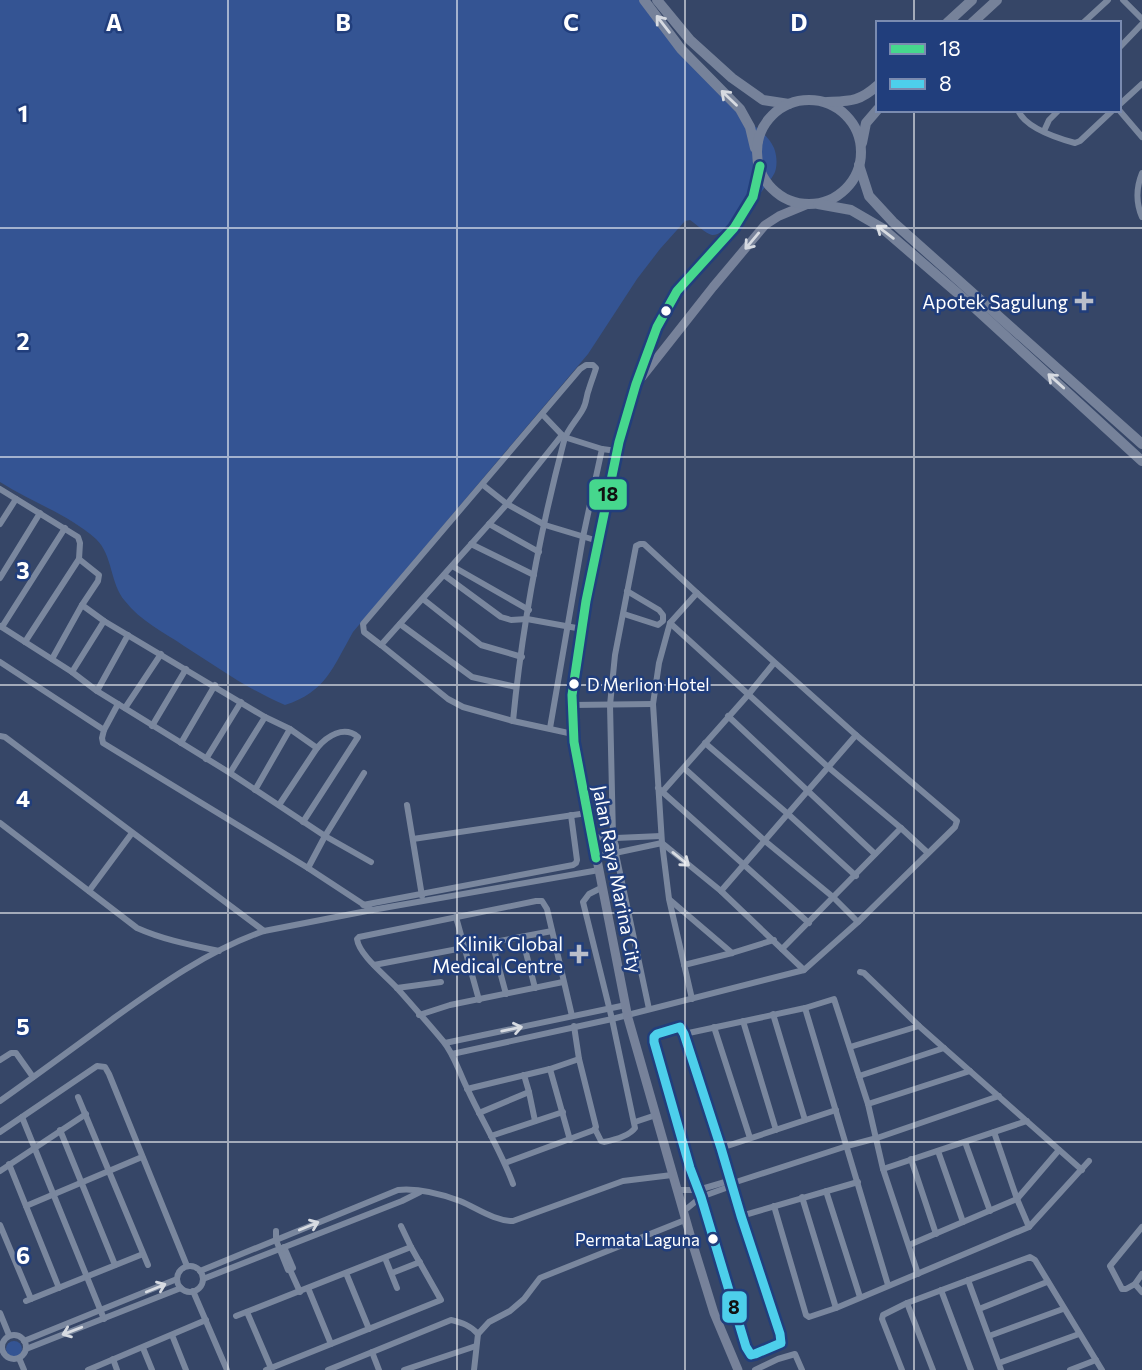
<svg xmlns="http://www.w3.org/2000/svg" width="1142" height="1370" viewBox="0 0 1142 1370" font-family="Commissioner,sans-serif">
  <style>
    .green { fill: #345493 }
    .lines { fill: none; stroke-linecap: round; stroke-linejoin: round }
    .minor { stroke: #7a879e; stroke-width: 6 }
    .secondary { stroke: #77829a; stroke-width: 9 }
    .trunk { stroke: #76829a; stroke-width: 10 }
    .bus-1-casing { stroke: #213e7c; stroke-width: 14 }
    .bus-2-casing { stroke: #213e7c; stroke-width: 14 }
    .bus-1 { stroke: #46d78d; stroke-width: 9 }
    .bus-2 { stroke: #4dcfeb; stroke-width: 9 }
    .oneway { stroke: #d6dae1 }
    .oneway2 { stroke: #d7dbe2 }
    .grid { fill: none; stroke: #fff; stroke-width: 2; stroke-opacity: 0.55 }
    .poi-dot { fill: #b9beca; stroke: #213e7c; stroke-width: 2.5 }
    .bus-dot { fill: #fff; stroke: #213e7c; stroke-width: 2.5 }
    .labels { text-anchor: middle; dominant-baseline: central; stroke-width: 5; stroke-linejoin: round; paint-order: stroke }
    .bus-label { font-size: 17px; fill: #fff; stroke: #213e7c; text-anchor: start }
    .poi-label { font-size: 19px; fill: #fff; stroke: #213e7c; text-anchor: end }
    .street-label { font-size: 19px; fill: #fff; stroke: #213e7c }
    .grid-label { font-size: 23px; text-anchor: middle; font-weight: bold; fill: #fff; stroke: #213e7c; stroke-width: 5; stroke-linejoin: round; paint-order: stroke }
    .line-badge { stroke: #213e7c; stroke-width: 2.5 }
    .pale-badge-label { font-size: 19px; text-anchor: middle; font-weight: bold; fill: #111 }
  </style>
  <rect width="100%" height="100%" fill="#364667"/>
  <g class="green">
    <path d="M 0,0 L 648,0 C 679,39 707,82 743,116 C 754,126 771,137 775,151 C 777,158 777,166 775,172 C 770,184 725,238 712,235 C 705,233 696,224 690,220 L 685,221 L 660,249 L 637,279 L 588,354 L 353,632 C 333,667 326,692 285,705 C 249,690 217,667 184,646 C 164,632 140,621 125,601 C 110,584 113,555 96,539 C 68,514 31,502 0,482 Z"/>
    <circle cx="14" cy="1349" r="8"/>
  </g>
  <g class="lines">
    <g class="minor">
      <polyline points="1123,0 1142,19"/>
      <polyline points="1083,23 1108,0"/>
      <polyline points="1119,48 1142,24"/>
      <polyline points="1119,105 1142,84"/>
      <path d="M 1018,110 C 1025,128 1057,138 1075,143 L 1080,141 L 1113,110"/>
      <polyline points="1119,110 1142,137"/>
      <polyline points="1044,131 1049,120 1059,110"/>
      <path d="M 1142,173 C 1136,188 1136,203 1142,217"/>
      <polyline points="543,415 564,437 602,449 617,451"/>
      <polyline points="562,435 507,504 381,645 448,699 463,707 513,721 573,734"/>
      <polyline points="483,485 507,504 545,525 598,541"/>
      <polyline points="0,489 78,537 80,543 79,559 99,575 98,581 82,605 52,659"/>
      <polyline points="0,524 16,499"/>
      <polyline points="489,524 539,552"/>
      <polyline points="471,544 534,575"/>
      <polyline points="452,566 529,610"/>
      <polyline points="444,575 501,617 511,620 527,619 582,629"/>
      <polyline points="0,578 40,513"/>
      <polyline points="423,599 481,645 522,657"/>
      <path d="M 82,605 L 104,621 L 265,717 L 290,729 L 317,748 C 327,736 344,725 358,737 L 303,822"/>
      <polyline points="624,614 658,625 663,621 663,615 659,610 627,591"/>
      <polyline points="670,623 828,767 901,828 928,853"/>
      <polyline points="400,624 472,677 516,687"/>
      <polyline points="0,626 72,672 97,691 230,773 325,836 308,868"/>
      <polyline points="2,627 65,528"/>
      <polyline points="25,642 79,559"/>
      <path d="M 381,645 L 364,632 L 363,624 L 580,369 L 586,365 L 593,365 L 596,368 C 594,375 591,382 589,389 C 586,396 587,402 583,409 C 578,419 567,429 564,441 C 540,532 522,627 513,721"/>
      <polyline points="0,662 104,730 102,738 103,743 308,868 372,910"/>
      <polyline points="72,672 104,621"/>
      <polyline points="97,691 128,635"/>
      <polyline points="572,705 653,704"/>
      <polyline points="125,708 161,654"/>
      <polyline points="728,716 875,854"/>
      <polyline points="152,726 186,669"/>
      <polyline points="550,728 583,537 602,449"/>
      <polyline points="104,730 118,704"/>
      <polyline points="0,736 5,737 264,931"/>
      <polyline points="181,743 215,685"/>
      <polyline points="705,743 788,814 856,876"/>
      <polyline points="206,759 241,702"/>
      <polyline points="684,768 765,841 833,897 858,922"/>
      <polyline points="230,773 265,717"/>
      <polyline points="364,773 325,836 371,862"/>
      <polyline points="658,788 809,923"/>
      <polyline points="255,790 290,729"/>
      <polyline points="663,791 748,695 774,663"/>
      <polyline points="279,805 317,748"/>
      <polyline points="407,805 422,896"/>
      <path d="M 0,823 L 137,928 C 164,940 191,945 219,951"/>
      <polyline points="592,837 616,838 661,836"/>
      <polyline points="413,839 587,813"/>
      <polyline points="596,857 662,843 721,891 804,970 858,922 955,827 957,821 856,735 697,593 644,544 640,544 636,546 615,655 610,705 613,837 616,846 616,854 649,1009"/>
      <polyline points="89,891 132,833"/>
      <polyline points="721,891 856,735"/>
      <polyline points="670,900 732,953"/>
      <polyline points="363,905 573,865 576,863 577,860 571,815"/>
      <polyline points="456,917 479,1000"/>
      <polyline points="522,937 535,988"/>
      <polyline points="492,942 506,994"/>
      <polyline points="782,949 901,828"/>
      <polyline points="374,965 552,931"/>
      <polyline points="684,965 732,953 774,940"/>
      <polyline points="860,972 864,973 919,1026 1082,1170"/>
      <polyline points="397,988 441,982"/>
      <polyline points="692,999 669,899 662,843 653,704 659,663 670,623 697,593"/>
      <polyline points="805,1008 888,1285"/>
      <polyline points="773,1014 805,1120"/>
      <polyline points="419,1015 450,1005 563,982"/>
      <polyline points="743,1021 776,1130"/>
      <polygon points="680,1027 684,1034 721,1148 741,1216 780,1334 781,1343 755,1354 751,1355 746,1347 701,1197 690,1168 654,1042 654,1037 657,1034"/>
      <polyline points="714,1027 750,1138"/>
      <polyline points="684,1034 805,1008 834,999 868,1104 883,1169 918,1274"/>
      <polyline points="445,1043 626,1005"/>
      <polyline points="850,1047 919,1026"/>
      <polyline points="452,1054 612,1019 804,970"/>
      <polyline points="0,1060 11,1053 16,1053 33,1077"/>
      <polyline points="550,1069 570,1140"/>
      <polyline points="524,1075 529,1092 535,1121"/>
      <polyline points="859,1076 944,1048"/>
      <polyline points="467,1089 550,1069 579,1059"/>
      <polyline points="78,1097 148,1265"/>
      <path d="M 0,1101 C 38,1074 76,1046 114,1018 C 160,985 209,950 264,931 L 372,910 L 599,870"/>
      <polyline points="868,1104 970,1071"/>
      <polyline points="479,1113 529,1092"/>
      <polyline points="22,1117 104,1319"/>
      <polyline points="635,1122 656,1115"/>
      <path d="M 595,1129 L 601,1141 L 604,1142 C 614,1140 629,1136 635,1128 L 612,1019 L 583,902 L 589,894 L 603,887"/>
      <polyline points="60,1130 115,1265"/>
      <polyline points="0,1132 97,1066 105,1067 109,1074 187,1266"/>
      <polyline points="994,1132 1017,1199 1029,1227"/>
      <polyline points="491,1136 563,1112"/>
      <polyline points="965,1142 990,1211"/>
      <polyline points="721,1148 836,1110"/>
      <polyline points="938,1151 963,1222"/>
      <polyline points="911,1159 936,1234"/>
      <polyline points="505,1163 594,1130 596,1127 579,1059 574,1026"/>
      <polyline points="9,1164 59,1288"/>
      <polyline points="883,1169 1027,1121"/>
      <polyline points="0,1171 86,1114"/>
      <polyline points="739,1181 847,1146 877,1138 999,1096"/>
      <path d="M 513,1184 C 501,1151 482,1121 467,1088 C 459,1072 454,1054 443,1041 C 428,1023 412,1005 397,988 C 386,976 359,955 357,939 L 359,937 L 536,901 L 542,901 L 547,909 L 572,1016"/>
      <polyline points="678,1190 698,1190 732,1180"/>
      <polyline points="826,1191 860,1297"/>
      <polyline points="802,1197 836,1308"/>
      <polyline points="26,1206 142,1157"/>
      <polyline points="774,1206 806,1315 809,1317 836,1308 1029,1227 1089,1161"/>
      <polyline points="684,1211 701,1197 734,1185"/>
      <polyline points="741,1216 858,1182"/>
      <polyline points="0,1225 31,1299"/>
      <polyline points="276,1231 276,1240 288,1270"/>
      <polyline points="909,1245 1017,1199 1059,1150"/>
      <polyline points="284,1247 293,1268"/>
      <polyline points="385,1258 397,1288"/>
      <circle cx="190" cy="1279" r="13"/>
      <path d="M 200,1271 L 398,1190 C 418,1188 441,1194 460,1201 C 477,1208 494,1221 513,1221 L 623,1181 L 672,1175"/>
      <polyline points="291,1272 300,1292"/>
      <polyline points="346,1273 369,1329"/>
      <polyline points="392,1273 420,1262"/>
      <polyline points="1142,1274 1135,1284 1142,1292"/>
      <polyline points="203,1279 402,1201 420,1192"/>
      <polyline points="968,1280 1001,1370"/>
      <polyline points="1135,1284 1126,1289 1122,1289 1110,1266 1142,1227"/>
      <polyline points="308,1288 331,1344"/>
      <polyline points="941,1290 971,1370"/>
      <polyline points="193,1291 227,1370"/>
      <polyline points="26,1301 143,1254"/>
      <polyline points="907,1303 933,1370"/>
      <polyline points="979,1309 1047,1282"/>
      <polyline points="247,1312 271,1368"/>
      <polyline points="0,1313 9,1335"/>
      <polyline points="236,1316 411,1247"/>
      <circle cx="14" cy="1347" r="12"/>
      <polyline points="172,1335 186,1370"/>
      <polyline points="989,1336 1063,1309"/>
      <polyline points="24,1341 177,1279"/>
      <polyline points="143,1348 152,1370"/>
      <polyline points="26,1349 181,1288"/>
      <polyline points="372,1352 379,1370"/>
      <polyline points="19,1358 24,1370"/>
      <polyline points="113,1359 117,1370"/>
      <polyline points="999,1363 1079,1334"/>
      <polyline points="88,1370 206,1320"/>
      <polyline points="266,1370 441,1300 411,1247 401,1226"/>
      <path d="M 328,1370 L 451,1320 C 462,1323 470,1325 478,1334"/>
      <polyline points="404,1370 476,1346"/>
      <polyline points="474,1370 478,1334 489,1322 510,1311 524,1299 540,1278 685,1220"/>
      <polyline points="755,1370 778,1359 795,1354 802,1370"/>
      <polyline points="902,1370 882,1319 883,1315 907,1303 1030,1257 1035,1260 1102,1370"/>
      <polyline points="1070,1370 1096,1360"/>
    </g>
    <g class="secondary">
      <polyline points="642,377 713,287 765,225 779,216 808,204"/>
      <polyline points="738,1370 714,1313 693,1245 628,1018 574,742 572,695 586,601 619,442 636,384 657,327 666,309 677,291 734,228 753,197 760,166"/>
    </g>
    <g class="trunk">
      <polyline points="644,0 681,49 740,109 750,127 755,148"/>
      <polyline points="657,0 690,40 732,78 763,100 789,104"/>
      <polyline points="947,23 972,0"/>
      <polyline points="972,23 997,0"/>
      <circle cx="809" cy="152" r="52"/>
      <path d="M 827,102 C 850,101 859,102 878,85"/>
      <polyline points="862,143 866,123 878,109"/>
      <polyline points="859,165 869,196 893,222 1142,444"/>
      <polyline points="818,204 851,210 882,228 976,309 1142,461"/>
    </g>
    <g class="bus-1-casing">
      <polyline id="bus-1" points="596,858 574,742 572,695 586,601 619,442 636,384 657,327 677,291 734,228 753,197 760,166"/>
    </g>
    <g class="bus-2-casing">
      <polygon id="bus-2" points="680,1027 684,1034 721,1148 741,1216 780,1334 781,1343 755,1354 751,1355 746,1347 701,1197 690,1168 654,1042 654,1037 657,1034"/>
    </g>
    <use href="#bus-1" class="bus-1"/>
    <use href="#bus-2" class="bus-2"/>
  </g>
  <defs><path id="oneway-shaft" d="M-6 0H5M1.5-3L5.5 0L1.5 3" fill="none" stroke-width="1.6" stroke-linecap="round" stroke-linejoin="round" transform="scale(1.75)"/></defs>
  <g class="oneway">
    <use href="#oneway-shaft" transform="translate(663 24) rotate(-128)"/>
    <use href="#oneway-shaft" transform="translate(729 98) rotate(-136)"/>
    <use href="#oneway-shaft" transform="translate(885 232) rotate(-143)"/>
    <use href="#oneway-shaft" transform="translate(752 241) rotate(130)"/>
    <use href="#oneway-shaft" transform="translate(1056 381) rotate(-138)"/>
  </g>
  <g class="oneway2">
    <use href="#oneway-shaft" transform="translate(681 859) rotate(39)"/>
    <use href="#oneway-shaft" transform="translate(512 1029) rotate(-12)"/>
    <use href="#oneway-shaft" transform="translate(309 1226) rotate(-22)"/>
    <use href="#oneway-shaft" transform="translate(156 1288) rotate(-22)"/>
    <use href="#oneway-shaft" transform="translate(72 1331) rotate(159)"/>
  </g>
  <path class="grid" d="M 228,0 L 228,1370M 457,0 L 457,1370M 685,0 L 685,1370M 914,0 L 914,23M 914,110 L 914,1370M 0,228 L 1142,228M 0,457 L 1142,457M 0,685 L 1142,685M 0,913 L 1142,913M 0,1142 L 1142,1142"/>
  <g class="poi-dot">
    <path d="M1080.5 290.5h7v7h7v7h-7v7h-7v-7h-7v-7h7z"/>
    <path d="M575.5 943.5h7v7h7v7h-7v7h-7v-7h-7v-7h7z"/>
  </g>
  <g class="bus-dot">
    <circle cx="666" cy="311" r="6"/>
    <circle cx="574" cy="684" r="6"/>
    <circle cx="713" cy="1239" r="6"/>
  </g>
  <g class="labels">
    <g class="bus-label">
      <text x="587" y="684">D Merlion Hotel</text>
      <text x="700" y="1239" text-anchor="end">Permata Laguna</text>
    </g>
    <g class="poi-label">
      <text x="1068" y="301">Apotek Sagulung</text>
      <text x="563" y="943">Klinik Global<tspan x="563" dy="22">Medical Centre</tspan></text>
    </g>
    <g class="street-label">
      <text transform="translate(618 879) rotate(79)">Jalan Raya Marina City</text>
    </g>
  </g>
  <g class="grid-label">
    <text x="114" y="31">A</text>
    <text x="343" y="31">B</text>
    <text x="571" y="31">C</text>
    <text x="799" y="31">D</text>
    <text x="23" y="122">1</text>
    <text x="23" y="350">2</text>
    <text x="23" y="579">3</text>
    <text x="23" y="807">4</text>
    <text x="23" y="1035">5</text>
    <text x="23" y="1264">6</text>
  </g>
  <g class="line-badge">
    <rect x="588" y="478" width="40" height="33" rx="7" fill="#46d78d"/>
    <rect x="721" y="1290" width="27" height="34" rx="7" fill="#4dcfeb"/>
  </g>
  <g class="pale-badge-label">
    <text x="608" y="501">18</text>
    <text x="734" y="1314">8</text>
  </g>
  <rect x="876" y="21" width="245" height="91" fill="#213e7c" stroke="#7a8bb0" stroke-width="2"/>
  <rect x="890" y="44" width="35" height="10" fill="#46d78d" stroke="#7a8bb0" stroke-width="2"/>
  <text x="939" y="56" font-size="21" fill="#ffffff">18</text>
  <rect x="890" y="79" width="35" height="10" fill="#4dcfeb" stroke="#7a8bb0" stroke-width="2"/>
  <text x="939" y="91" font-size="21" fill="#ffffff">8</text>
</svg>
